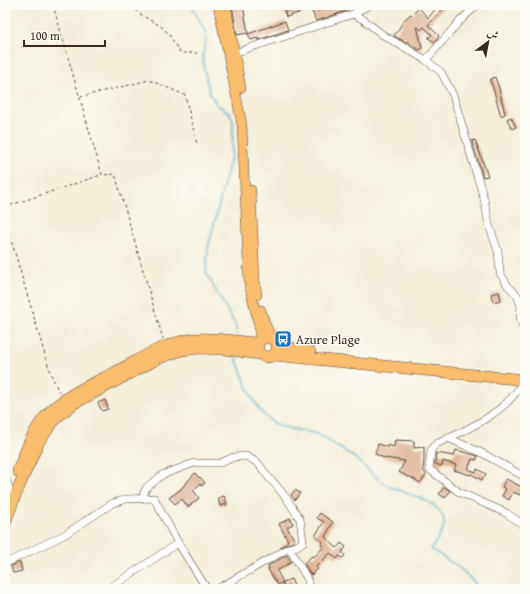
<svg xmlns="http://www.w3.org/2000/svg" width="530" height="594" viewBox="0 0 530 594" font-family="'Gentium Book Plus',Amiri,serif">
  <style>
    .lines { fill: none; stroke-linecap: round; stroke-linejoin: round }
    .stream { stroke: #4eaccd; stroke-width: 1.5 }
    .building { fill: #e0b394 }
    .minor-casing { stroke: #57473a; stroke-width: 8 }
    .major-casing { stroke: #57473a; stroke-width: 10 }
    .highway-casing { stroke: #57473a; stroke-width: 12 }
    .path { stroke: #57473a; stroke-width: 1; stroke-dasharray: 3 3; stroke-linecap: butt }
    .minor { stroke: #fff; stroke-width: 7 }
    .major { stroke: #fbbd6e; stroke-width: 9 }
    .highway { stroke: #fbbd6e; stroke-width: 11 }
    .labels { text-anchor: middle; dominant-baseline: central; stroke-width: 3; stroke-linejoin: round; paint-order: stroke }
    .poi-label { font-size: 13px; fill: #3b2a1e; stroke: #fdfcf7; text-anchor: start }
  </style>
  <rect width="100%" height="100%" fill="#fdfcf7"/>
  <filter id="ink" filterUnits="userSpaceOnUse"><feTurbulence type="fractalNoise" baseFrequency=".025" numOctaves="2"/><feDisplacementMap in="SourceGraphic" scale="8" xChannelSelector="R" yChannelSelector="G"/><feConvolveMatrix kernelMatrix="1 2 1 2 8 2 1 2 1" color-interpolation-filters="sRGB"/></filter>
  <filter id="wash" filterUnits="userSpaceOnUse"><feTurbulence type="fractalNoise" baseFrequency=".012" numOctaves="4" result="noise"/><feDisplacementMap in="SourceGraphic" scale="16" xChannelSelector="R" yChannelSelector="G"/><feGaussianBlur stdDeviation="0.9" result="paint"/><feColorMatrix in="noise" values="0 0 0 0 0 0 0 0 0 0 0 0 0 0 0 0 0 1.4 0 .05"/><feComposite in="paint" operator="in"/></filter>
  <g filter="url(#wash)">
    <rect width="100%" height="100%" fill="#f4eeda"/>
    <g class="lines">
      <g class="stream">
        <polyline points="191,5 206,33 206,42 203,55 204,69 210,94 217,105 230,113 233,122 232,153 208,248 206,273 236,326 237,336"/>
        <path d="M 237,356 L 237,361 C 246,382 253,410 274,423 C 289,432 308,428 323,437 C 327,439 330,442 333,444 C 341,449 349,453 356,459 C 367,468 376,480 389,486 C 405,494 436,499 443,517 C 448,527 436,541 431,549 L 461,569 L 476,584 L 475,589"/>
      </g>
    </g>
    <g id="blocks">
      <g class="building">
        <polygon points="232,5 243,5 248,33 237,35"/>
        <polygon points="283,5 321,5 322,6 316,8 318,11 333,5 339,5 340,7 347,5 349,10 316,21 311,9 286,17"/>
        <polygon points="439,5 447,5 428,25 439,36 435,42 428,38 432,35 424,27 421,30 417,26 422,48 419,50 411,45 408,41 407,43 405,42 394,36 405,19 411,14 412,15 419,8 428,18"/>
        <polygon points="285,21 288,30 258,40 258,38 251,40 248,34"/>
        <polygon points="495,77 499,88 505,114 501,116 493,88 490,80"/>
        <polygon points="511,117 516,127 512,129 507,119"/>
        <polygon points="475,140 488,176 483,177 472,141"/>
        <polygon points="499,292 501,300 493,302 491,294"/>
        <polygon points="105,400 108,409 102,411 98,403"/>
        <polygon points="395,440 414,441 414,448 424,447 424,460 423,470 425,473 426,475 420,483 409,476 408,477 399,472 405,461 384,458 375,454 378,444 388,447 388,445 394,447"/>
        <polygon points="456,450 478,456 476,460 472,459 468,469 476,472 477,469 486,474 482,480 471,474 470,475 454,470 456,465 443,461 442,466 435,464 436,453 454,456"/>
        <polygon points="195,473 199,478 200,477 205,483 201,486 200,484 193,490 199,498 188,507 182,499 175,504 169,498 181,489"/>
        <polygon points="506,479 524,488 520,495 513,492 509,500 502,496 506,489 502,487"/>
        <polygon points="444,487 450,491 445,498 439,494"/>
        <polygon points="295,490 300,493 295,500 291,495"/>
        <polygon points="224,496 227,504 220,506 218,498"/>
        <polygon points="320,513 333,522 325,537 337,548 341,543 346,547 342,552 345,555 343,558 339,556 337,559 330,553 316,567 318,569 311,575 304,563 312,556 314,557 324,547 321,545 323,542 315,536 324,522 317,518"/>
        <polygon points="290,518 293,524 287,527 295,541 287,544 280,548 288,541 279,524"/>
        <polygon points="287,555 291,562 277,571 283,582 278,585 273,578 268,569 269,568 268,566"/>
        <polygon points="20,562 22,571 13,573 11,566"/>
        <polygon points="291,579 294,586 285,589 282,583"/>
      </g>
    </g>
  </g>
  <g filter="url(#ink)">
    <use href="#blocks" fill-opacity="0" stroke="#57473a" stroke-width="1"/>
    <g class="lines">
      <g class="minor-casing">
        <g id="minor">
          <polyline points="353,14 369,5"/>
          <polyline points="234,53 353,14 364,20 383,35 426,60 441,72 453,95 484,199 489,225 498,251 500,273 508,286 517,295 521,306 520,318 525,332"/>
          <polyline points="426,60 459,22 477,5"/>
          <path d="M 523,380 C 511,411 464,431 436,444 L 431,450 L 429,469 L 459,492 L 506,513 L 525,526"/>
          <polyline points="448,438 482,453 525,477"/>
          <polyline points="5,477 10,491"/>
          <polyline points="142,498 146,488 162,475 194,463 220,463 234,457 246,456 258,463 269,478 275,484 287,499 300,519 303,542 297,546 289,548 217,589"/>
          <polyline points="289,548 308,580 308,583 311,589"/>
          <polyline points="5,560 8,562 64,535 113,503 127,499 154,498 178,543 207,589"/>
          <polyline points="108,589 178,543"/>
        </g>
      </g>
      <g class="major-casing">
        <g id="major">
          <polyline points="218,5 242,125 249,284 259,326 260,341"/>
          <polyline points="226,5 241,88"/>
          <polyline points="251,190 255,279 257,295"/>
          <polyline points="261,310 265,323 272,338"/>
        </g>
      </g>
      <g class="highway-casing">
        <g id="highway">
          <polyline points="277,342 290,348 310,352"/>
          <polyline points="274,355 525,380"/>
          <path d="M 18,471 C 25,452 32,433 45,417 C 63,396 90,385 114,373 C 140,359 165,342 195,339 C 216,337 237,342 258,343"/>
          <path d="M 5,523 L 17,491 L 39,441 L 57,417 L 73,404 L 159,358 L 182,350 L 198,348 L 225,349 L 260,354 C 266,359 274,358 277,350 L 277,342 L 270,337 L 263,338 C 257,342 256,348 260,354"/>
        </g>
      </g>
      <g class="path">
        <polyline points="53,5 102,175 115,174 163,339"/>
        <path d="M 132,5 C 140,19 158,21 167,32 C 172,38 175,46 181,53 L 197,53"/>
        <polyline points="80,97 149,80 185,95 197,144"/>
        <polyline points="5,207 101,175"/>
        <polyline points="5,219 50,372 59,392"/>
      </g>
      <use href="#minor" class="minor"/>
      <use href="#major" class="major"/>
      <use href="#highway" class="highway"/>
    </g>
  </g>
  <defs>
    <g id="bus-square" transform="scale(0.9)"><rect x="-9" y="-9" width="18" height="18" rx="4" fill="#1f6fb2" stroke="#fdfcf7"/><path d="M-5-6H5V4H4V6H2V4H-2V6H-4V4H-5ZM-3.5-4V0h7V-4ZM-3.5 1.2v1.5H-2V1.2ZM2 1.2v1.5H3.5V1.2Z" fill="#fff"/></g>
  </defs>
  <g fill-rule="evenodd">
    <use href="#bus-square" x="283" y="339"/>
  </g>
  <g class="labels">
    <g class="poi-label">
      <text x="296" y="339">Azure Plage</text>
    </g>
  </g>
  <rect width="530" height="594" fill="none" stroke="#fdfcf7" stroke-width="20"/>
  <g transform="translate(488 42) rotate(32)" stroke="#fdfcf7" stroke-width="3" paint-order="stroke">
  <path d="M0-3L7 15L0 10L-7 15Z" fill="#3b2a1e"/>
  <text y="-6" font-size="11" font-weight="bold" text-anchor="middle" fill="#3b2a1e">ش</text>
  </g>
  <path d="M24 40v6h81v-6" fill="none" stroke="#3b2a1e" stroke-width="2"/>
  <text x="30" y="40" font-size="12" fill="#3b2a1e" stroke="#fdfcf7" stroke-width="3" paint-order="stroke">100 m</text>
</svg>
